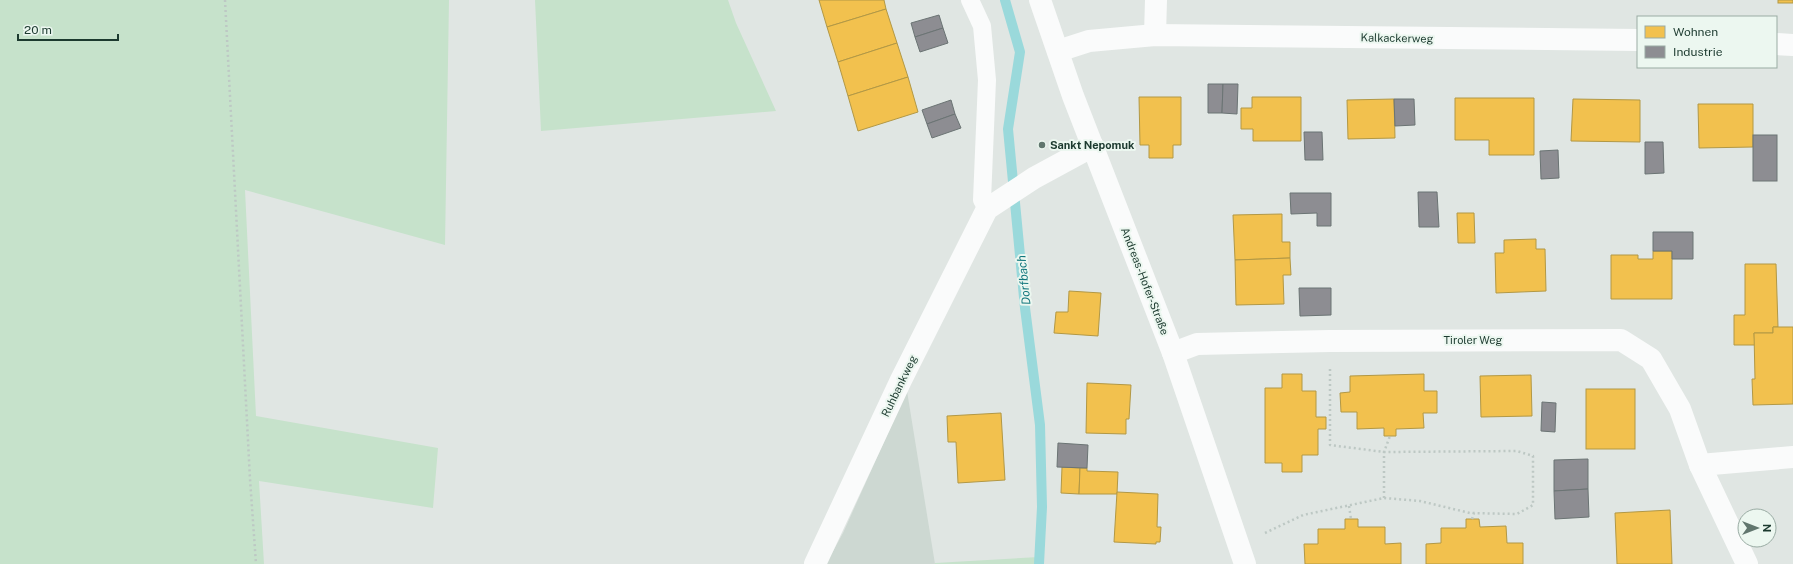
<svg xmlns="http://www.w3.org/2000/svg" width="1793" height="564" viewBox="0 0 1793 564" font-family="'Public Sans',sans-serif">
  <style>
    .built { fill: #cdd8d2 }
    .green { fill: #c6e2cb }
    .homes { fill: #f2c14e; stroke: #b29845 }
    .industry { fill: #8d8d92; stroke: #6b7474 }
    .lines { fill: none; stroke-linecap: round; stroke-linejoin: round }
    .stream { stroke: #9ad9db; stroke-width: 10 }
    .path { stroke: #bdc8c4; stroke-width: 2.5; stroke-dasharray: 2 3; stroke-linecap: butt }
    .service { stroke: #fafbfb; stroke-width: 18 }
    .minor { stroke: #fafbfb; stroke-width: 22 }
    .poi-dot { fill: #61766e; stroke: #ecf7f0; stroke-width: 1.5 }
    .labels { text-anchor: middle; dominant-baseline: central; stroke-width: 4; stroke-linejoin: round; paint-order: stroke }
    .street-label { font-size: 11px; fill: #1c3a2f; stroke: #ecf7f0 }
    .poi-label { font-size: 11px; font-weight: bold; fill: #1c3a2f; stroke: #ecf7f0; text-anchor: start }
    .water-label { font-size: 12px; font-style: italic; fill: #11777c; stroke: #ecf7f0 }
  </style>
  <rect width="100%" height="100%" fill="#e0e6e3"/>
  <polygon class="built" points="907,391 935,564 826,564 843,533"/>
  <g class="green">
    <polygon points="0,0 449,0 445,245 245,190 256,416 438,448 433,508 259,481 264,564 0,564"/>
    <polygon points="535,0 728,0 736,23 776,111 541,131"/>
    <polygon points="1039,557 1039,564 935,564 935,563"/>
  </g>
  <g class="homes">
    <polygon points="819,0 884,0 886,9 827,27"/>
    <rect x="1778" y="0" width="15" height="3"/>
    <polygon points="886,9 897,43 838,62 827,27"/>
    <polygon points="897,43 908,77 848,96 838,62"/>
    <polygon points="908,77 918,112 858,131 848,96"/>
    <polygon points="1139,97 1181,97 1181,145 1173,145 1173,158 1149,158 1149,145 1140,145"/>
    <polygon points="1252,97 1301,97 1301,141 1253,141 1253,129 1241,129 1241,108 1252,108"/>
    <polygon points="1455,98 1534,98 1534,155 1489,155 1489,140 1455,140"/>
    <polygon points="1394,99 1395,138 1348,139 1347,100"/>
    <polygon points="1573,99 1640,100 1640,142 1571,141"/>
    <polygon points="1698,104 1753,104 1753,147 1699,148"/>
    <polygon points="1457,213 1474,213 1475,243 1458,243"/>
    <polygon points="1282,214 1282,242 1290,242 1290,258 1235,260 1233,215"/>
    <polygon points="1536,239 1536,249 1545,249 1546,291 1496,293 1495,253 1504,253 1504,240"/>
    <polygon points="1653,251 1672,251 1672,299 1611,299 1611,255 1638,255 1638,259 1653,259"/>
    <polygon points="1290,258 1291,275 1283,275 1284,304 1236,305 1235,260"/>
    <polygon points="1745,264 1776,264 1778,327 1773,327 1773,333 1754,333 1755,345 1734,345 1734,315 1745,315"/>
    <polygon points="1069,291 1101,293 1098,336 1054,333 1056,312 1068,312"/>
    <polygon points="1773,327 1793,327 1793,404 1753,405 1752,379 1755,379 1754,333 1773,333"/>
    <polygon points="1282,374 1302,374 1302,391 1316,391 1316,417 1326,417 1326,429 1318,429 1318,455 1302,455 1302,472 1282,472 1282,463 1265,463 1265,388 1282,388"/>
    <polygon points="1424,374 1424,391 1437,391 1437,413 1423,413 1424,428 1396,429 1396,436 1384,436 1384,428 1357,429 1357,412 1341,412 1340,393 1350,392 1350,376"/>
    <polygon points="1531,375 1532,416 1481,417 1480,376"/>
    <polygon points="1087,383 1131,385 1129,419 1126,419 1126,434 1086,433"/>
    <rect x="1586" y="389" width="49" height="60"/>
    <polygon points="1001,413 1005,480 958,483 956,442 948,442 947,416"/>
    <polygon points="1062,467 1080,468 1079,494 1061,493"/>
    <polygon points="1080,468 1087,468 1087,471 1118,472 1117,494 1079,494"/>
    <polygon points="1117,492 1158,494 1157,527 1161,527 1160,542 1156,542 1156,544 1114,542"/>
    <polygon points="1670,510 1672,564 1617,564 1615,513"/>
    <polygon points="1345,519 1358,519 1358,527 1385,527 1385,544 1401,543 1401,564 1305,564 1304,544 1318,544 1318,529 1345,529"/>
    <polygon points="1466,519 1479,519 1480,527 1506,526 1507,543 1523,543 1523,564 1426,564 1426,544 1441,543 1441,528 1466,528"/>
  </g>
  <g class="industry">
    <polygon points="939,15 943,28 915,37 911,23"/>
    <polygon points="943,28 948,43 920,52 915,37"/>
    <polygon points="1208,84 1223,84 1222,113 1208,113"/>
    <polygon points="1223,84 1238,84 1237,114 1222,113"/>
    <polygon points="1394,99 1414,99 1415,125 1395,126"/>
    <polygon points="951,100 955,114 927,124 922,110"/>
    <polygon points="955,114 961,128 932,138 927,124"/>
    <polygon points="1304,132 1322,132 1323,160 1305,160"/>
    <rect x="1753" y="135" width="24" height="46"/>
    <polygon points="1645,142 1663,142 1664,173 1645,174"/>
    <polygon points="1558,150 1559,178 1541,179 1540,151"/>
    <polygon points="1418,192 1437,192 1439,227 1419,227"/>
    <polygon points="1290,193 1331,193 1331,226 1317,226 1317,213 1291,214"/>
    <polygon points="1653,232 1693,232 1693,259 1672,259 1672,251 1653,251"/>
    <polygon points="1299,288 1331,288 1331,315 1300,316"/>
    <polygon points="1542,402 1556,403 1555,432 1541,431"/>
    <polygon points="1058,443 1088,445 1087,468 1057,467"/>
    <polygon points="1588,459 1588,489 1554,491 1554,460"/>
    <polygon points="1588,489 1589,517 1555,519 1554,491"/>
  </g>
  <g class="lines">
    <polyline class="stream" points="1005,0 1020,52 1008,129 1025,308 1040,425 1042,507 1039,564"/>
    <g class="path">
      <polyline points="225,0 250,479 256,564"/>
      <polyline points="1384,498 1384,452 1390,436"/>
      <polyline points="1349,506 1351,519"/>
      <polyline points="1472,519 1474,513"/>
      <polyline points="1265,533 1303,515 1384,498 1420,501 1470,513 1517,514 1533,505 1533,456 1517,451 1384,452 1330,445 1330,369"/>
    </g>
    <polyline class="service" points="970,0 982,26 987,80 982,200 987,209"/>
    <g class="minor">
      <polyline points="1040,0 1073,96 1173,353 1245,564"/>
      <polyline points="1155,35 1156,0"/>
      <polyline points="1776,44 1793,45"/>
      <polyline points="1058,51 1089,41 1155,35 1638,40"/>
      <polyline points="1173,353 1197,344 1330,341 1621,340 1651,359 1680,409 1700,465"/>
      <polyline points="815,564 901,380 987,209 1034,178 1093,146"/>
      <polyline points="1747,564 1700,465 1793,457"/>
    </g>
  </g>
  <circle class="poi-dot" cx="1042" cy="145" r="4"/>
  <g class="labels">
    <g class="street-label">
      <text transform="translate(1397 38) rotate(1)">Kalkackerweg</text>
      <text transform="translate(1145 281) rotate(69)">Andreas-Hofer-Straße</text>
      <text x="1473" y="340">Tiroler Weg</text>
      <text transform="translate(899 386) rotate(-64)">Ruhbankweg</text>
    </g>
    <g class="poi-label">
      <text x="1050" y="145">Sankt Nepomuk</text>
    </g>
    <g class="water-label">
      <text transform="translate(1024 280) rotate(-96)">Dorfbach</text>
    </g>
  </g>
  <rect x="1637" y="16" width="140" height="52" fill="#ecf7f0" stroke="#99aba3"/>
  <rect x="1645" y="26" width="20" height="12" fill="#f2c14e" stroke="#99aba3"/>
  <text x="1673" y="36" font-size="12" fill="#1c3a2f">Wohnen</text>
  <rect x="1645" y="46" width="20" height="12" fill="#8d8d92" stroke="#99aba3"/>
  <text x="1673" y="56" font-size="12" fill="#1c3a2f">Industrie</text>
  <g transform="translate(1757 528) rotate(90)"><circle r="19" fill="#ecf7f0" stroke="#99aba3"/>
  <path d="M0-3L7 15L0 10L-7 15Z" fill="#61766e"/>
  <text y="-6" font-size="11" font-weight="bold" text-anchor="middle" fill="#1c3a2f">N</text>
  </g>
  <path d="M18 34v6h100v-6" fill="none" stroke="#1c3a2f" stroke-width="2"/>
  <text x="24" y="34" font-size="12" fill="#1c3a2f" stroke="#ecf7f0" stroke-width="3" paint-order="stroke">20 m</text>
</svg>
